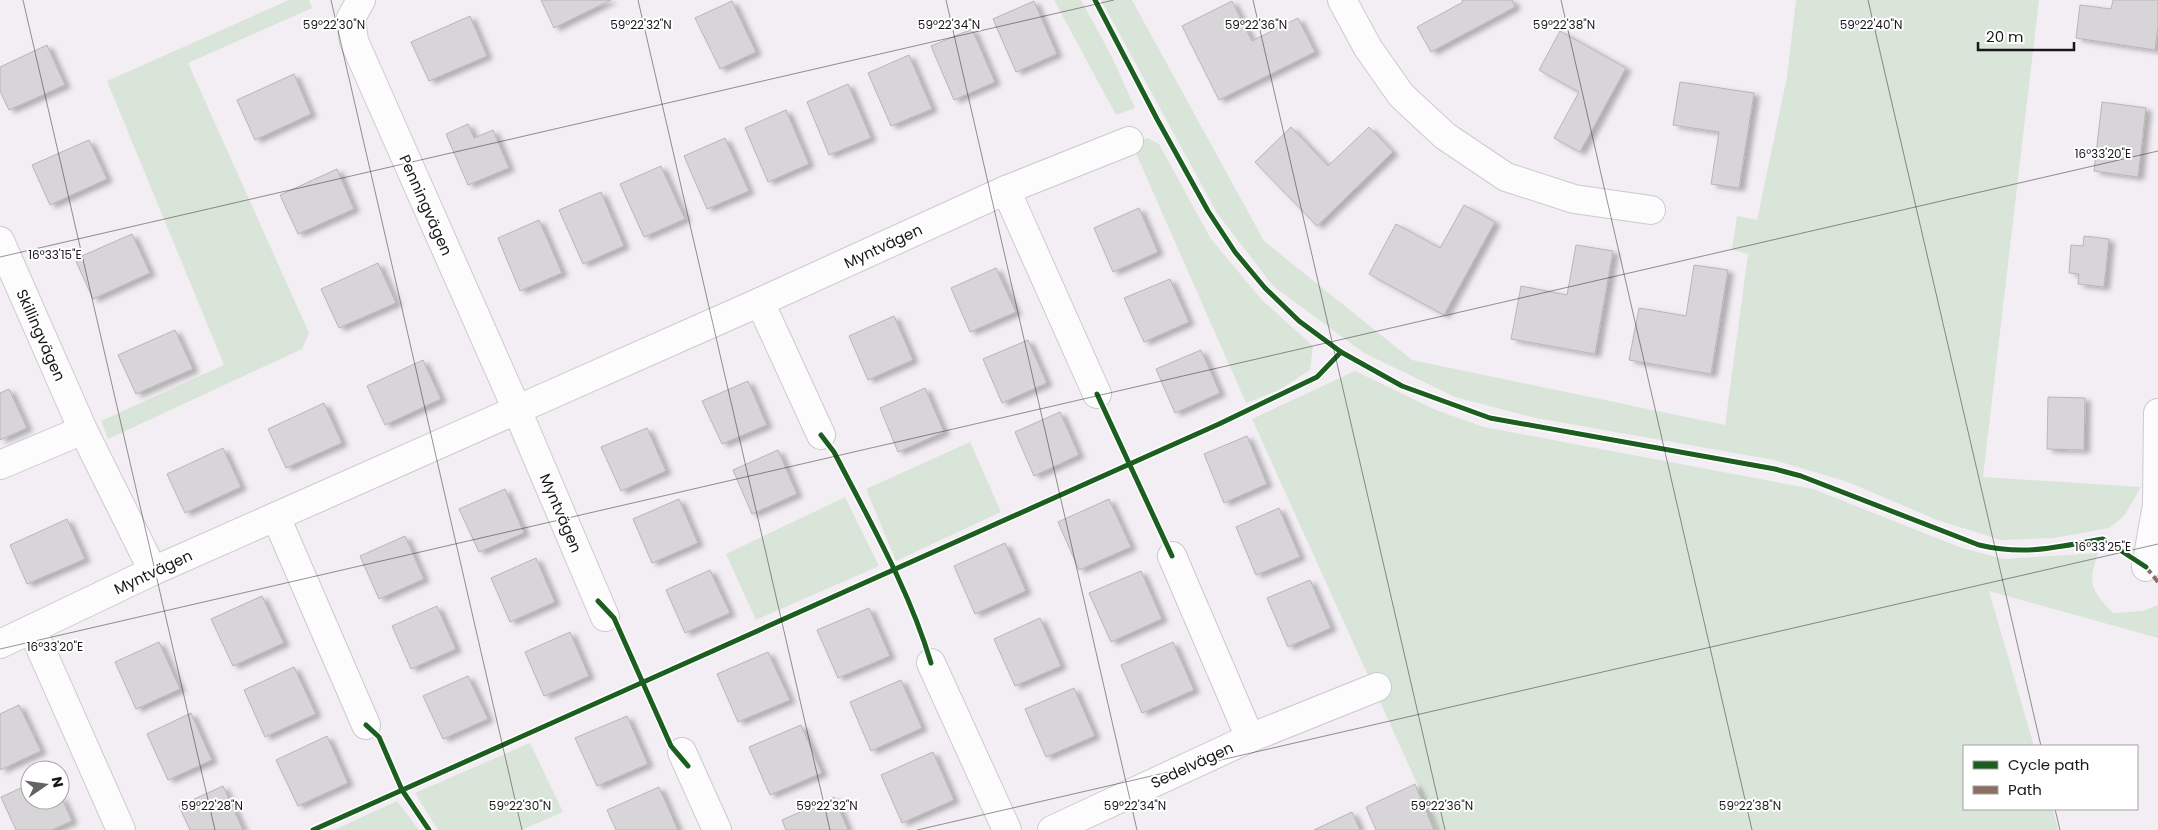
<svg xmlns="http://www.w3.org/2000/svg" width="2158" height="830" viewBox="0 0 2158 830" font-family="Poppins,sans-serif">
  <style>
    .green { fill: #dae5da }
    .building { fill: #d8d5d9; stroke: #b8b5b8; filter: url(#shadow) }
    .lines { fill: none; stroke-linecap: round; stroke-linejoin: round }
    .street-casing { stroke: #cdcace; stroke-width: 30 }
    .street { stroke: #fdfcfd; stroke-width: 28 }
    .quiet { stroke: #8d6e63; stroke-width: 4; stroke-dasharray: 8 4; stroke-linecap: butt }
    .cycleway-casing { stroke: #fff; stroke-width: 8 }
    .cycleway { stroke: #1b5e20; stroke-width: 5 }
    .ticks { fill: none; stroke: #181619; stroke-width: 1; stroke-opacity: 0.45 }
    .labels { text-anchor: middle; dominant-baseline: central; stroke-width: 4; stroke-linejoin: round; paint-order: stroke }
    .street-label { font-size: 15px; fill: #181619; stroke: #fff }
    .ticks-label { font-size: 12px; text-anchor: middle; fill: #181619; stroke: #fff; stroke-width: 4; stroke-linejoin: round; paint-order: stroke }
  </style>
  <defs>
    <filter id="shadow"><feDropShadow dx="5.5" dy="3" stdDeviation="2.5" flood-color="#0004"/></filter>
  </defs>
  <rect width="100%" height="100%" fill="#f2eef3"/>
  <g class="green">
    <polygon points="289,0 309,0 312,8 188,63 309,333 302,349 108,439 101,421 224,365 107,81"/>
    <polygon points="1054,0 1081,0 1112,57 1135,108 1116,115"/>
    <polygon points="1101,0 1132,0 1264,241 1412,360 1725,425 1748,254 1732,250 1737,216 1757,220 1787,77 1796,0 2039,0 1983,477 2141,487 2124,516 2109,528 2055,538 2001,540 1937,520 1848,482 1774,460 1536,418 1455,397 1364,353 1273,286 1217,213"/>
    <polygon points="1148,138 1159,144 1211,239 1261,299 1313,346 1310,370 1279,390 1246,403 1138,158 1133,143"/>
    <path d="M 1355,371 L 1436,410 L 1484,427 L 1813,489 L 1962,548 L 2004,559 L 2098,553 C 2088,584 2090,589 2113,613 L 2143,611 L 2158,605 L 2158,638 L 1989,591 L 2034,746 L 1964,746 L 1964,809 L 2052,809 L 2059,830 L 1438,830 L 1252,419 Z"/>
    <polygon points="970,442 1001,512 896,561 866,489"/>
    <polygon points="845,497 879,566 756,620 726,554"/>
    <polygon points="530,743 563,812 522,830 438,830 415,793"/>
    <polygon points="397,801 419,830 334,830"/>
  </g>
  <g class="building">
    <polygon points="541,0 611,0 554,28"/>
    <polygon points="1462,0 1512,0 1515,7 1431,52 1417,27 1463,2"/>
    <polygon points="2113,0 2158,0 2158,27 2155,50 2076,38 2080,5 2111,9"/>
    <polygon points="732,1 756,52 720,69 695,18"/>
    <polygon points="1034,1 1057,54 1016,72 993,19"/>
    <polygon points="1232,1 1252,41 1298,18 1315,52 1219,100 1182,26"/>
    <polygon points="470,16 487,56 429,81 411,42"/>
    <polygon points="972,29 995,82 954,100 931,46"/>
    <polygon points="1560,31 1626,68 1580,152 1554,138 1579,92 1539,70"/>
    <polygon points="47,45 65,85 9,110 0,91 0,67"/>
    <polygon points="909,55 932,109 891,126 868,73"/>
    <polygon points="294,74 311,114 255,140 237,100"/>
    <polygon points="1680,82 1754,93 1739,188 1711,184 1719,132 1673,125"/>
    <polygon points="848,84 871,138 829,155 807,102"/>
    <polygon points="2102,102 2146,108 2138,177 2094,171"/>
    <polygon points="786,110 809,164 768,182 745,128"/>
    <polygon points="468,124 474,138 493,130 509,168 468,185 446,134"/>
    <polygon points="1291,127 1328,166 1369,127 1393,152 1317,226 1255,162"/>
    <polygon points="725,138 749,191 707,209 684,156"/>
    <polygon points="89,140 107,179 50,205 32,165"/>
    <polygon points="661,166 685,219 644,237 620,184"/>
    <polygon points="337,169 354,209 298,234 280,195"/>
    <polygon points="601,192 624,246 583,264 559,210"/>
    <polygon points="1464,205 1495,222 1444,315 1369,274 1396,224 1440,248"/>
    <polygon points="1139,208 1158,252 1113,272 1094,228"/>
    <polygon points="539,220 562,273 520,291 498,238"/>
    <polygon points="132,234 150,273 93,299 75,259"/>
    <polygon points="2084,236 2109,239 2104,287 2078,284 2079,274 2069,273 2071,245 2083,246"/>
    <polygon points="1576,245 1613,251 1595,354 1511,339 1521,286 1567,295"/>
    <polygon points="378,263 396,303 339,328 321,289"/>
    <polygon points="1694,265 1728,270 1711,374 1629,360 1639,308 1686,316"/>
    <polygon points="996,268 1016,312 970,332 951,288"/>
    <polygon points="1170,279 1189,322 1144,342 1124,298"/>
    <polygon points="894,316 913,360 868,380 849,336"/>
    <polygon points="175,330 193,369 136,394 118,355"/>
    <polygon points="1028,340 1047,383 1002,403 983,359"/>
    <polygon points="1201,350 1220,393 1175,413 1156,369"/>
    <polygon points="423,360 441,399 385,425 367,386"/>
    <polygon points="748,381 767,425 722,444 702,401"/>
    <polygon points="925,388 944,432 898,452 880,408"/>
    <polygon points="9,389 27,428 0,440 0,393"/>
    <polygon points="2048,397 2085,398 2084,450 2047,449"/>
    <polygon points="324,403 342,443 286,468 268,429"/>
    <polygon points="1060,412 1079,455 1034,476 1015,432"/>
    <polygon points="647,428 666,471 621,491 601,447"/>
    <polygon points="1247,436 1267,484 1224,503 1204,454"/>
    <polygon points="223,448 241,487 185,513 167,474"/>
    <polygon points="778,450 797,494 752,514 733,470"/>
    <polygon points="505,489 524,533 479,552 459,509"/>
    <polygon points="679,499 698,543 652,563 633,519"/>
    <polygon points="1109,499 1131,547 1079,570 1058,522"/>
    <polygon points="1279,508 1300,557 1256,575 1236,527"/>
    <polygon points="67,519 85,559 27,584 10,545"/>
    <polygon points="405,536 424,579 379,599 360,556"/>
    <polygon points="1005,543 1026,591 975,614 954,566"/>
    <polygon points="536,558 555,602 510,622 491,578"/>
    <polygon points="710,570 730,613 685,633 666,590"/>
    <polygon points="1141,571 1162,619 1111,642 1089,593"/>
    <polygon points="1310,580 1331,628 1288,647 1267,598"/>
    <polygon points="262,596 284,643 233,666 211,619"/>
    <polygon points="437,606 456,649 411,669 392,626"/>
    <polygon points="869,608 890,656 838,678 817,630"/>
    <polygon points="1040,618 1061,666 1015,686 994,639"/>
    <polygon points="570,632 589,676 544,696 525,652"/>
    <polygon points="159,642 180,689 136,709 115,662"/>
    <polygon points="1173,642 1194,690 1142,713 1121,665"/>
    <polygon points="768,652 790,700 738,722 717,674"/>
    <polygon points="294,667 316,714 265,737 244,690"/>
    <polygon points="468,676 488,719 443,739 423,696"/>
    <polygon points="901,680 922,728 871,751 850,702"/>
    <polygon points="1074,688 1095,736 1046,757 1025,709"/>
    <polygon points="19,705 41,751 0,770 0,714"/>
    <polygon points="191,713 212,760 168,780 147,734"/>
    <polygon points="627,716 648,764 597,786 575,738"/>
    <polygon points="801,725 822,773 770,795 749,747"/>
    <polygon points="327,736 348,783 298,806 276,760"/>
    <polygon points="933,752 954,800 902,823 881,775"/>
    <polygon points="30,784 30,800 60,800 60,794 72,821 52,830 16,830 1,797"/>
    <polygon points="1415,784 1434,830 1376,830 1366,807"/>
    <polygon points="223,786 243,830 190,830 179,806"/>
    <polygon points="659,787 678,830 616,830 607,810"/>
    <polygon points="834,797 848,830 786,830 782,820"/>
    <polygon points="1352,812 1360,830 1314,830"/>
  </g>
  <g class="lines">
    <g class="street-casing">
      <g id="street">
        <polyline points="361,0 351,18 354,41 517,410 605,617"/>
        <polyline points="1342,0 1368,48 1401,95 1445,136 1506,177 1574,199 1651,210"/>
        <polyline points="1006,190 1097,394"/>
        <polyline points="0,241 83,430 153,571"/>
        <polyline points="760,302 821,435"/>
        <polyline points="0,465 83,430"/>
        <polyline points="276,517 366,725"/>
        <polyline points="1172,556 1250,738"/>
        <polyline points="2146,567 2157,505 2158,413"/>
        <polyline points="32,629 121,830"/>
        <polyline points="0,644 153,571 760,302 1006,190 1129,141"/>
        <polyline points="931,663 1007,830"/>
        <polyline points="682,752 717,830"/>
        <polyline points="1052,830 1250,738 1377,687"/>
      </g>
    </g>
    <use href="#street" class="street"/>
    <polyline class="quiet" points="2146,567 2158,582"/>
    <g class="cycleway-casing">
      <g id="cycleway">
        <path d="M 1095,0 L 1157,119 L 1208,211 L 1235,252 L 1265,288 L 1299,321 L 1341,352 L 1402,386 L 1490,418 L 1775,469 L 1801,476 L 1979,545 C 2025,556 2057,547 2103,539 L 2146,567"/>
        <polyline points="1097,394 1172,556"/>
        <path d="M 821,435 L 834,452 C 869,520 909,589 931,663"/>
        <polyline points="598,601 614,618 671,746 688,766"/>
        <polyline points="366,725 379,737 402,790 429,830"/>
        <polyline points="313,830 1219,424 1317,377 1341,352"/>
      </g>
    </g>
    <use href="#cycleway" class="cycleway"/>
  </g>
  <path class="ticks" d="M 23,0 L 215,830M 331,0 L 522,830M 638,0 L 830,830M 946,0 L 1137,830M 1253,0 L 1445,830M 1561,0 L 1752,830M 1868,0 L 2041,746M 0,257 L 1114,0M 0,649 L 2158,151M 2055,809 L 2060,830M 917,830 L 2158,544"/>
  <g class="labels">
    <g class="street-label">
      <text transform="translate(426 205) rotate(66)">Penningvägen</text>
      <text transform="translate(883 246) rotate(-25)">Myntvägen</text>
      <text transform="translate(41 335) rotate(66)">Skillingvägen</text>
      <text transform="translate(561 513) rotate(67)">Myntvägen</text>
      <text transform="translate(153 572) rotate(-25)">Myntvägen</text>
      <text transform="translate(1192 765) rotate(-25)">Sedelvägen</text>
    </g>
  </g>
  <g class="ticks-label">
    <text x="334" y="29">59°22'30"N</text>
    <text x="641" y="29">59°22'32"N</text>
    <text x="949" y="29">59°22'34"N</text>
    <text x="1256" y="29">59°22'36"N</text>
    <text x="1564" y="29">59°22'38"N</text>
    <text x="1871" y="29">59°22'40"N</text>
    <text x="2103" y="158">16°33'20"E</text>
    <text x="55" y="259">16°33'15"E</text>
    <text x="2103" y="551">16°33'25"E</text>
    <text x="55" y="651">16°33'20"E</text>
    <text x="212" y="810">59°22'28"N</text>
    <text x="520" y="810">59°22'30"N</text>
    <text x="827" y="810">59°22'32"N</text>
    <text x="1135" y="810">59°22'34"N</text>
    <text x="1442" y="810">59°22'36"N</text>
    <text x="1750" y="810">59°22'38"N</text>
  </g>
  <rect x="1963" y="745" width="175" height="65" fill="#ffffff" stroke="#a3a2a3"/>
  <rect x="1973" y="761" width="25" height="8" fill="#1b5e20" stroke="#a3a2a3"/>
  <text x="2008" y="770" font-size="15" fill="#181619">Cycle path</text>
  <rect x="1973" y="786" width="25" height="8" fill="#8d6e63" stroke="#a3a2a3"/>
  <text x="2008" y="795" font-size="15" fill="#181619">Path</text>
  <g transform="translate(45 785) rotate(77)"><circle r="24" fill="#ffffff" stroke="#a3a2a3"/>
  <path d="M0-4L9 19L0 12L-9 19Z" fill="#646265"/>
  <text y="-8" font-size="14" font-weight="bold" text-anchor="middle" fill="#181619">N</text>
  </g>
  <path d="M1978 42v8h96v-8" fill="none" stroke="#181619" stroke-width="2.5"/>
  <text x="1986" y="42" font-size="15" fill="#181619" stroke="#ffffff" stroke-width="4" paint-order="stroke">20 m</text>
</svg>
